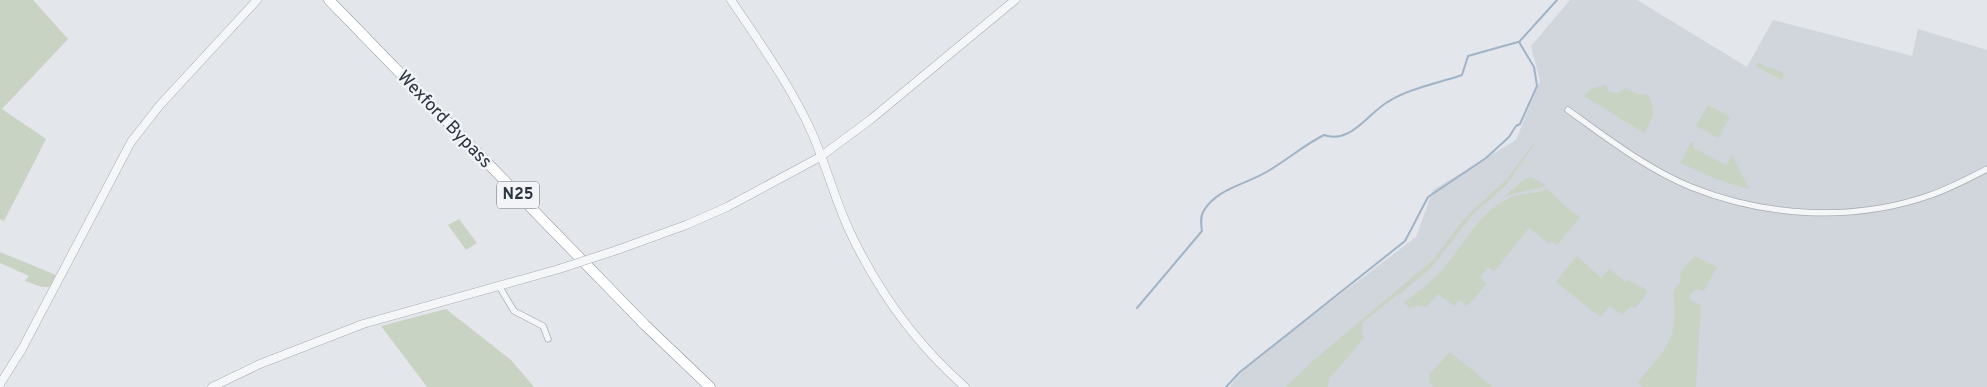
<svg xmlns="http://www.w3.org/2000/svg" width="1987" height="387" viewBox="0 0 1987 387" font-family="Overpass,sans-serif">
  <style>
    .built { fill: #d1d5dc }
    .green { fill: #c8d3c4 }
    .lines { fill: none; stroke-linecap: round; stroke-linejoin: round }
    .stream { stroke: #a0b4c8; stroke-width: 2 }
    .minor-casing { stroke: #a8adb4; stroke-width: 7 }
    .tertiary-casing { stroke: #a8adb4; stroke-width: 9 }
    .trunk-casing { stroke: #8b93a0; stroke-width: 11 }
    .minor { stroke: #f5f6f8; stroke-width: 5.5 }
    .tertiary { stroke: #f5f6f8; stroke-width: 8 }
    .trunk { stroke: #fff; stroke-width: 10 }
    .tertiary-bridge-casing { stroke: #a8adb4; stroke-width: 9; stroke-linecap: butt }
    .tertiary-bridge { stroke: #f5f6f8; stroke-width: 8 }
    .labels { text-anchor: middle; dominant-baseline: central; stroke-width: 5; stroke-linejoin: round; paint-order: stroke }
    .shield { fill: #f2f4f7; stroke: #676e78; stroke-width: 1 }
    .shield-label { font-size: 16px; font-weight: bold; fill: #2b3441 }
    .street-label { font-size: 18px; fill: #2b3441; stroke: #f2f4f7 }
  </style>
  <rect width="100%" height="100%" fill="#e3e6ea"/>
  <polygon class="built" points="1570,0 1637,0 1747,67 1773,20 1912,56 1918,29 1987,50 1987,387 1229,387 1249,364 1416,237 1433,190 1516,140 1540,81 1531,46"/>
  <g class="green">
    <polygon points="0,0 33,0 68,39 2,109 46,139 4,221 0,219"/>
    <polygon points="1758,63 1784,73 1782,80 1756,66"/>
    <path d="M 1606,85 L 1609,92 L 1618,93 L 1626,88 L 1636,94 L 1648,95 C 1656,111 1654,118 1644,133 L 1584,96 L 1590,89 Z"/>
    <polygon points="1708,105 1730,117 1718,138 1696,126"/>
    <polygon points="1692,141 1694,142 1692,147 1726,165 1732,155 1749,189 1718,180 1680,163"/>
    <polygon points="1533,144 1534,145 1506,185 1473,214 1430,269 1400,294 1398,294 1363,322 1362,332 1364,338 1329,379 1328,387 1286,387 1314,360 1433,260 1460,224 1471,212 1507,179"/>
    <path d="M 1531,177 L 1546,185 C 1533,192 1519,190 1504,197 L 1525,179 Z"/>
    <path d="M 1547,189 L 1566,207 L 1580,217 L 1557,245 L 1552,241 L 1549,244 L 1529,228 L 1494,272 L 1488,267 L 1480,277 L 1487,284 L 1467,306 L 1459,300 L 1454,306 L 1438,294 L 1426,307 L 1418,305 L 1410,308 L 1404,303 C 1416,293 1429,284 1439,273 C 1462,249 1475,216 1507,199 C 1520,192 1534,195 1547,189 Z"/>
    <polygon points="459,219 477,243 466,250 448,225"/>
    <polygon points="0,252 56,275 50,287 42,287 25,281 29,276 0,263"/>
    <path d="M 1577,256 L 1601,278 L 1609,269 L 1626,282 L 1628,280 C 1635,285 1643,286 1648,292 L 1635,308 L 1630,307 L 1622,315 L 1610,306 L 1600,317 L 1556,282 Z"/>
    <path d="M 1695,256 L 1717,267 L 1704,291 L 1697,289 L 1690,295 L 1690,300 L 1701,305 L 1696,387 L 1643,387 L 1638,382 C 1667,348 1679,339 1673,292 L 1681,281 L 1680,272 Z"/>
    <polygon points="446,309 511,360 534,387 427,387 381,326"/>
    <polygon points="1450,352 1493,387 1433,387 1429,381 1429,375"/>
  </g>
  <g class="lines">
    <g class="stream">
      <path d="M 1137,308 L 1202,231 C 1201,224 1200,218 1203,212 C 1216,188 1248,184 1268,171 C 1287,160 1304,145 1324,135 C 1350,144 1366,116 1386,103 C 1409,88 1436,84 1462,75 L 1468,56 L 1518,42"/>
      <polyline points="1226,387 1240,372 1405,241 1428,197 1486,158 1509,137 1516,126 1520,124 1537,86 1534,67 1519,42 1557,0"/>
    </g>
    <g class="minor-casing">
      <g id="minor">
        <path d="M 1568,110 C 1607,138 1647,169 1691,187 C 1766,217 1851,222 1928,196 C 1949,189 1968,179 1987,169"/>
        <polyline points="499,286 514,311 543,326 548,339"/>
      </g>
    </g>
    <g class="tertiary-casing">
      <g id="tertiary">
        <path d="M 731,0 C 760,43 791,86 812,133 C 826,165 835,200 850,232 C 878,291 916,344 965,387"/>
        <polyline points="617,250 686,225 727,207 820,157 870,120 1015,0"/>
        <polyline points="0,384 22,349 131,142 160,105 257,0"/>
        <polyline points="212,387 260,364 363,324 559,269"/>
      </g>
    </g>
    <g class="trunk-casing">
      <polyline id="trunk" points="329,0 645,325 710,387"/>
    </g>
    <use href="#minor" class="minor"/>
    <use href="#tertiary" class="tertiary"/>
    <use href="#trunk" class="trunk"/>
    <g class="tertiary-bridge-casing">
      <polyline id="tertiary-bridge" points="559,269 617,250"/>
    </g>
    <use href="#tertiary-bridge" class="tertiary-bridge"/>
  </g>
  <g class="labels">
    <rect class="shield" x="497" y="181.5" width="42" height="27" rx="4"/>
    <g class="shield-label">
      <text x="518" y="195">N25</text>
    </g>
    <g class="street-label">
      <text transform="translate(444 120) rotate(46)">Wexford Bypass</text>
    </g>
  </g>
</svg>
